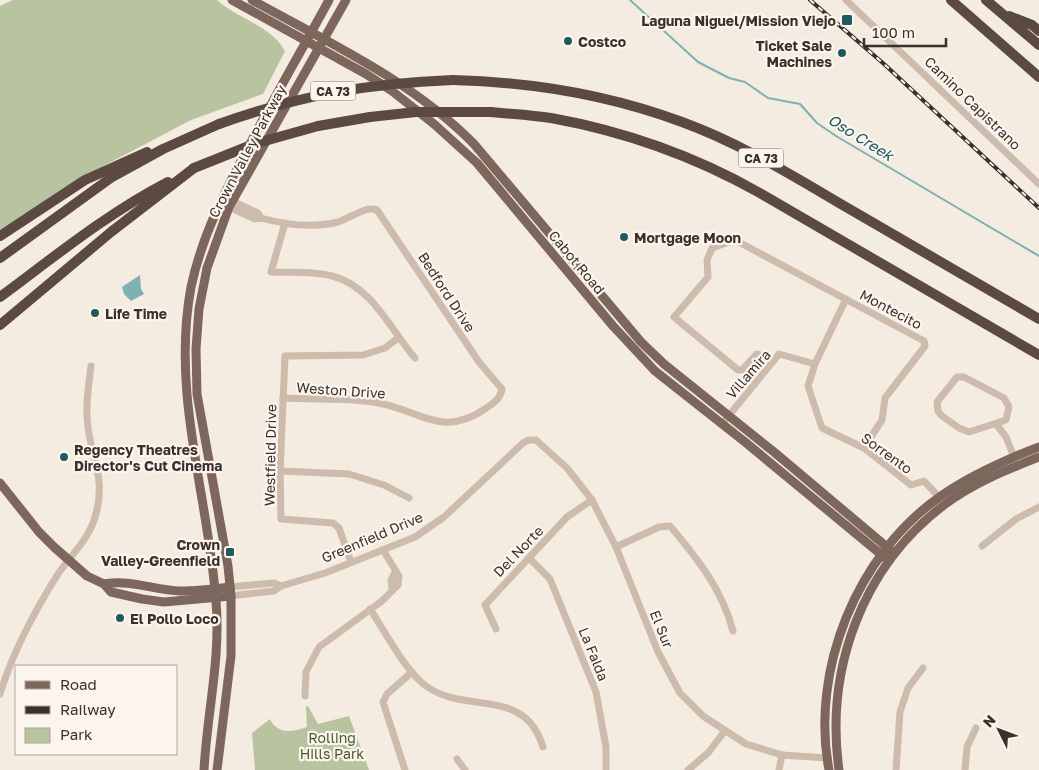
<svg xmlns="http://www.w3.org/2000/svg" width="1039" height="770" viewBox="0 0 1039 770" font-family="'Golos Text',sans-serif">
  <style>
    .green { fill: #b8c4a0 }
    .water { fill: #7fb0b2 }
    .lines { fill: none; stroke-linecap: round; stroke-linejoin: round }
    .stream { stroke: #7fb0b2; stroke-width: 2 }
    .minor { stroke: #cdbbac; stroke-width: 7 }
    .major { stroke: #7d675c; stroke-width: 9 }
    .highway { stroke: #5c4a42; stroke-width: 10 }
    .rail-casing { stroke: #3b302b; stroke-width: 4 }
    .rail { stroke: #fbf5ee; stroke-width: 2; stroke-dasharray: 5.5; stroke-linecap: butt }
    .highway-bridge { stroke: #5c4a42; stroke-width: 10 }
    .poi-dot { fill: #1f5a5e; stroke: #fbf5ee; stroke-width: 2 }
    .labels { text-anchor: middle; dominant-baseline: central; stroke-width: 4.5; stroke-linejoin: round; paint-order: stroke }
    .shield { fill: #fbf5ee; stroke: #756b66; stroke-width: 1 }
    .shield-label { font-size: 12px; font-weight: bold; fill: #3b302b }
    .poi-label { font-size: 14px; font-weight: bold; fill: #3b302b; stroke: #fbf5ee; text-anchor: start }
    .street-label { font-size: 14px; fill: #3b302b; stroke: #fbf5ee }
    .park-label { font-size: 14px; fill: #4a5a2e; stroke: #fbf5ee }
    .water-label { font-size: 15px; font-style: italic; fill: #1f5a5e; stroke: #fbf5ee }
  </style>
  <rect width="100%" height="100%" fill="#f4ebe1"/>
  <g class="green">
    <path d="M 13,0 L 217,0 C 238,19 272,26 285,51 L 263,94 L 191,120 L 94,171 L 0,230 L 0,6 Z"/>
    <path d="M 308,706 L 318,724 L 349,716 L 369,770 L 255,770 L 252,733 L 270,719 C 277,735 294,732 307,727 L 306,707 Z"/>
  </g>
  <polygon class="water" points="140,275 141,289 144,294 131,301 124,294 122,287"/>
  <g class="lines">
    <polyline class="stream" points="630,0 698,62 729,78 745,82 768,98 800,104 817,123 836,136 1039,256"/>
    <g class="minor">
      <polyline points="846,0 1039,184"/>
      <polyline points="232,201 258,213 261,218"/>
      <path d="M 229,207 L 255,219 L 261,218 C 286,225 313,228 338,222 C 349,219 366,205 377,210 L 479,362 L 502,389 C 500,400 493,403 485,409 C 443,437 424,413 383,404 C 351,397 316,400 283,398"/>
      <path d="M 285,223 L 271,272 C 291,273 313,271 332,276 C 372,286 390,329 415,358"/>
      <polyline points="846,299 815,364 808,386 822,428 864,448 911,485 924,481 939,497"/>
      <polyline points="774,360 757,354 742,370 738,370 674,317 708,277 707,260 712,248 735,240 924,341 925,346 885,398 882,420 864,448"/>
      <polygon points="957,377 964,377 1004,398 1009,407 1006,420 969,432 959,428 942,416 938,411 937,402"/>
      <polyline points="722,424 779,354 815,364"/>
      <polyline points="996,424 1006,437 1014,457"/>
      <polyline points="280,471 349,474 384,485 409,498"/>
      <polyline points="982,546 1016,519 1039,507"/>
      <path d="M 616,547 L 659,527 L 670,526 C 697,558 722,589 733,631"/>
      <polyline points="529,558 550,579 596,692 606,747 606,770"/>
      <polyline points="351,562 339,528 333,523 281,519 280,471 285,356 363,355 385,348 398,338"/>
      <polyline points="230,587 274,583 281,586"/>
      <polyline points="392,589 391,580 395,572"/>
      <polyline points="231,596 274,591 281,586 325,573 415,537 444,517 523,443 528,440 536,440 567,468 592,500 616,547 658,652 680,693 703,716 746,744 782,755 827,758"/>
      <path d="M 370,609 C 384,630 406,672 426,686 C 466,715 525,686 543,747"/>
      <polyline points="496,629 485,605 567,517 592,500"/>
      <path d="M 0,694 C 13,651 34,612 58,574 C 71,555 89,539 95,517 C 108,475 88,454 87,416 C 86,400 89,383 91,366"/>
      <polyline points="305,696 306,672 319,647 382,601 398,585 399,576 383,550"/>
      <polyline points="457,759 465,770"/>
      <polyline points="405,770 383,702 387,694 412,672"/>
      <polyline points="688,770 708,753 724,732"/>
      <polyline points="779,770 782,755"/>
      <polyline points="896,770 900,712 908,688 923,668"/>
      <polyline points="965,770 967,747 976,728"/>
    </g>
    <g class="major">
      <polyline points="232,0 366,74 392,91 434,124 477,163 613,326 655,371 745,442 889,561"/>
      <path d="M 252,0 C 329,43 411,80 474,144 L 641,342 L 664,364 L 774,452 L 894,553"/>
      <polyline points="0,483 39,532 54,547 87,576 104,584 111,592 142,599 164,602 231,596"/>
      <path d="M 104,584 C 130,579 154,590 180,591 C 197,591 214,589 230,587"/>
      <path d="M 204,770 C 207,713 221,658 216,601 C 208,495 171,394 191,287 C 202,235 226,189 251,142 C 276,94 303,48 329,0"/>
      <polyline points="217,770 231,656 231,596 228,566 197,394 196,349 199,309 207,268 229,207 346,0"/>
      <path d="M 829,770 C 810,670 857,554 941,496 C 971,475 1005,460 1039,447"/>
      <path d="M 839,770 C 825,669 862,567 944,505 C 973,483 1006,470 1039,457"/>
    </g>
    <g class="highway">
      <polyline points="951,0 1039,77"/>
      <polyline points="986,0 1039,45"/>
      <polyline points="1009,16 1032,25 1039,31"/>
      <path d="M 453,80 C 532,82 607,94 682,122 C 740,143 793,176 846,207 C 910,244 975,282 1039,319"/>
      <path d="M 490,112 C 510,114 531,115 551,118 C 623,131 694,156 758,192 L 1039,355"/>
      <polyline points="318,126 370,117"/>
      <polyline points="0,236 85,180 147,152"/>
      <polyline points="0,258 112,177 163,149 219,124"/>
      <path d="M 0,297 C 54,257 108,213 168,182"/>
      <polyline points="0,325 111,232 194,168"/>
    </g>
    <g class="rail-casing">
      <polyline id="rail" points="810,0 884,64 1039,208"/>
    </g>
    <use href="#rail" class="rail"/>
    <g class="highway-bridge">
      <polyline points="370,117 416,112 490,112"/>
      <path d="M 219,124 C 297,96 369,83 453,80"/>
      <polyline points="194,168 254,144 318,126"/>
    </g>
  </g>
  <g class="poi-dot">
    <rect x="841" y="14" width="12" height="12" rx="2.5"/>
    <circle cx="568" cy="41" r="5"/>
    <circle cx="842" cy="53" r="5"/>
    <circle cx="624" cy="237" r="5"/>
    <circle cx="95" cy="313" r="5"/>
    <circle cx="64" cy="457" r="5"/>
    <rect x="225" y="547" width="10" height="10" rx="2.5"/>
    <circle cx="120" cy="618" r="5"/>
  </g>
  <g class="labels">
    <g class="shield">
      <rect x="310.5" y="81.5" width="45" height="19" rx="4"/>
      <rect x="738.5" y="148.5" width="45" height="19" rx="4"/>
    </g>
    <g class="shield-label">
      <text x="333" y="91">CA 73</text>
      <text x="761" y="158">CA 73</text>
    </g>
    <g class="poi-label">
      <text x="836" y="20" text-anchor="end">Laguna Niguel/Mission Viejo</text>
      <text x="578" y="41">Costco</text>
      <text x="832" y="45" text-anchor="end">Ticket Sale<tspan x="832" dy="16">Machines</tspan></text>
      <text x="634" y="237">Mortgage Moon</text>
      <text x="105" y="313">Life Time</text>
      <text x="74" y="449">Regency Theatres<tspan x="74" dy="16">Director's Cut Cinema</tspan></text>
      <text x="220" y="544" text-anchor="end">Crown<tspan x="220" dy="16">Valley-Greenfield</tspan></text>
      <text x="130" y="618">El Pollo Loco</text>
    </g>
    <g class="street-label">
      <text transform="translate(973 103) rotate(44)">Camino Capistrano</text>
      <text transform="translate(247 151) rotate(-62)">Crown Valley Parkway</text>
      <text transform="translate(577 262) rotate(50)">Cabot Road</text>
      <text transform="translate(447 292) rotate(57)">Bedford Drive</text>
      <text transform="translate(891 309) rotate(28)">Montecito</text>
      <text transform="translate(748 374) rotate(-49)">Villamira</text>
      <text transform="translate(341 390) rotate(4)">Weston Drive</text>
      <text transform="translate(887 453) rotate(36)">Sorrento</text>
      <text transform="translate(270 455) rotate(-89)">Westfield Drive</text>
      <text transform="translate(372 537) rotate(-23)">Greenfield Drive</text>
      <text transform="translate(518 551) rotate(-46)">Del Norte</text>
      <text transform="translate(662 629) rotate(68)">El Sur</text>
      <text transform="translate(594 654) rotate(68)">La Falda</text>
    </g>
    <g class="park-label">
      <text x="332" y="737">Rolling<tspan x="332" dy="16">Hills Park</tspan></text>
    </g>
    <g class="water-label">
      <text transform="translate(861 137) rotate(32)">Oso Creek</text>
    </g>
  </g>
  <rect x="15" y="665" width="162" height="90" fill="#fbf5ee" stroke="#aea6a0"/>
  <rect x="25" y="681" width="25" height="8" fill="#7d675c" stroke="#aea6a0"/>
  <text x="60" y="690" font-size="15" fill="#3b302b">Road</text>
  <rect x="25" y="706" width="25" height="8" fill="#3b302b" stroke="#aea6a0"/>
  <text x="60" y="715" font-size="15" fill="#3b302b">Railway</text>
  <rect x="25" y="728" width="25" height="15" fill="#b8c4a0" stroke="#aea6a0"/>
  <text x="60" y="740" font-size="15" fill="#3b302b">Park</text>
  <g transform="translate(999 730) rotate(312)" stroke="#fbf5ee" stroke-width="4" paint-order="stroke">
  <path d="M0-4L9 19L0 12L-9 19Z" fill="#3b302b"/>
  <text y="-8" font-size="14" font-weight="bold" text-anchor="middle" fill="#3b302b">N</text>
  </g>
  <path d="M864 38v8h82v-8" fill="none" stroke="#3b302b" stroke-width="2.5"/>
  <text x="872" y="38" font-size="15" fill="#3b302b" stroke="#fbf5ee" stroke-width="4" paint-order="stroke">100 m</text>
</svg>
